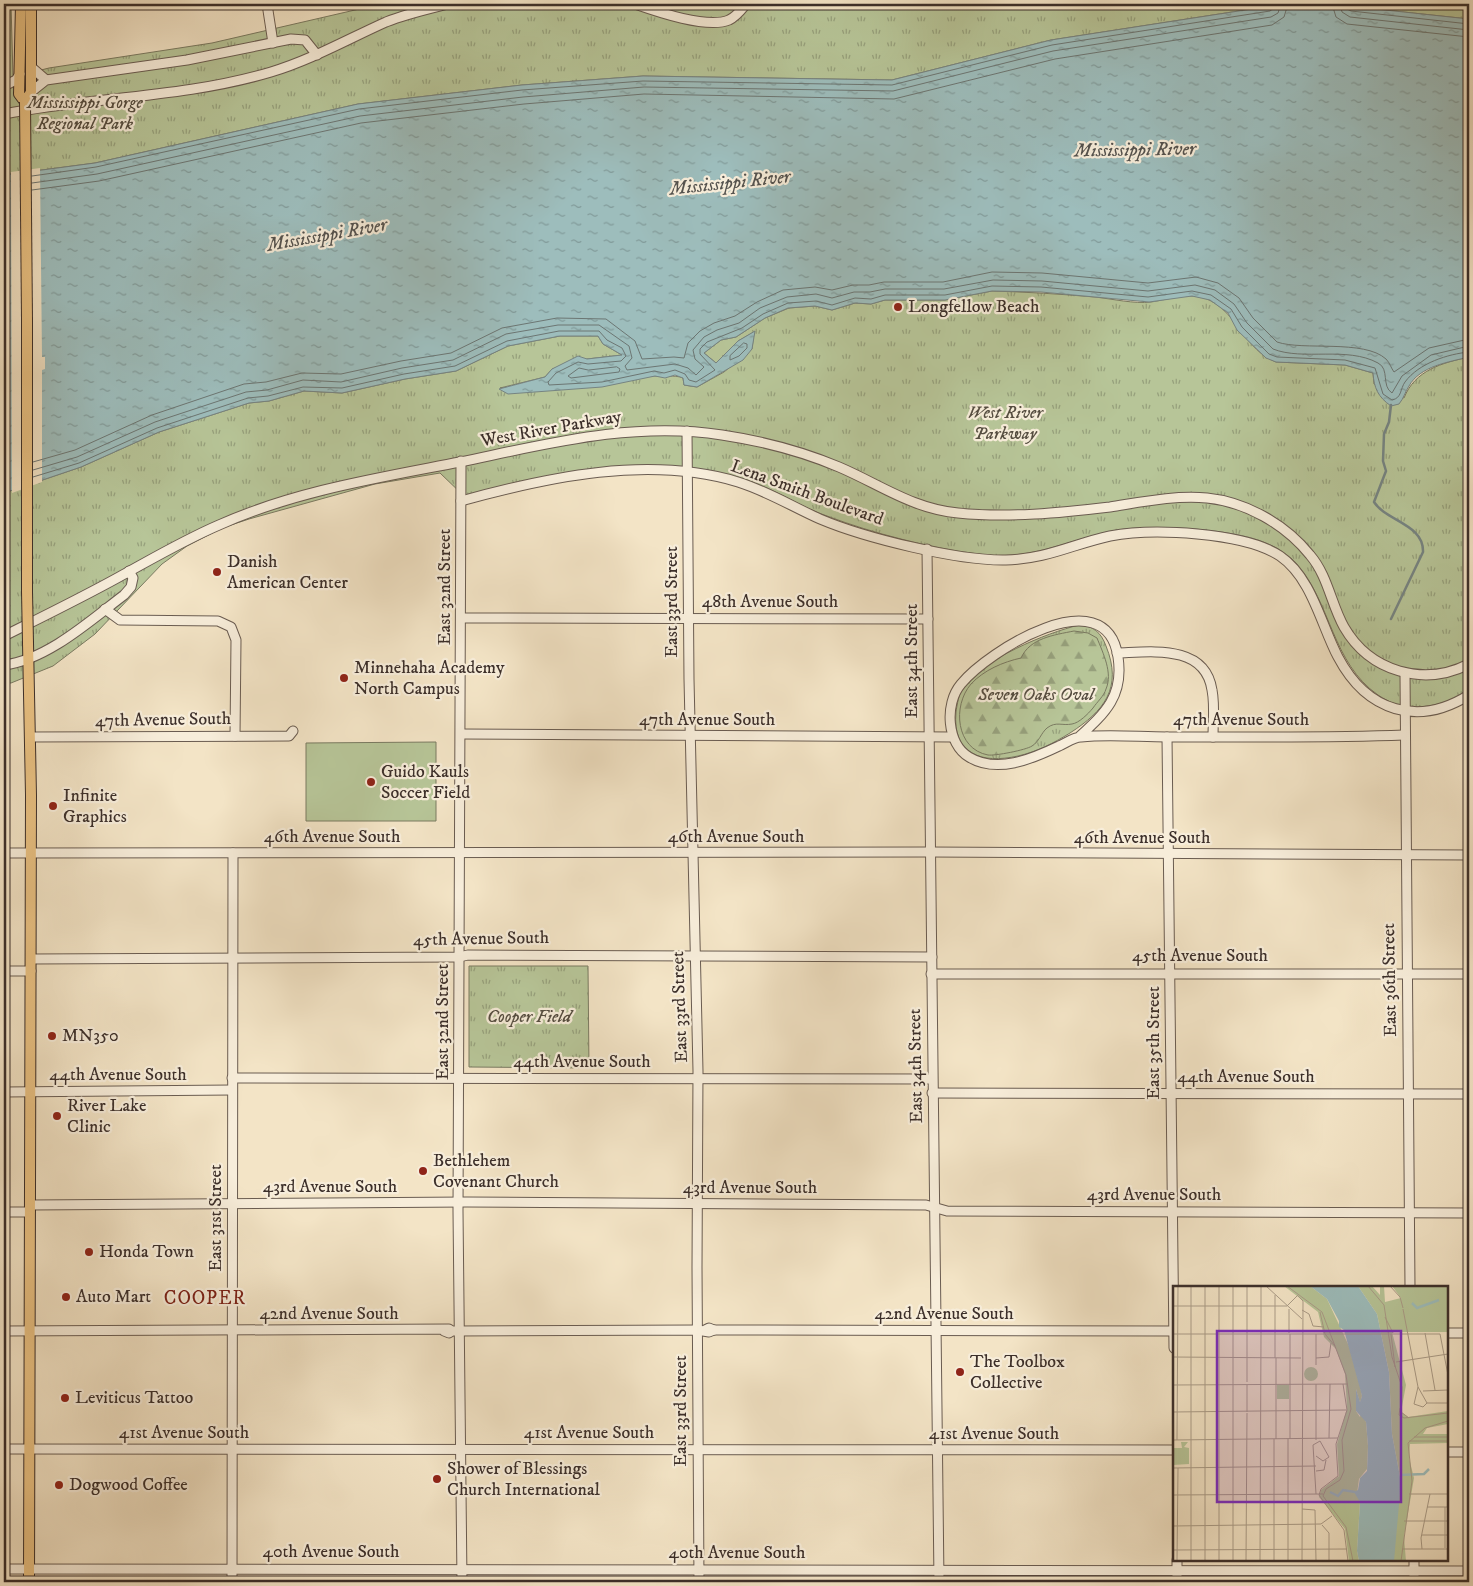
<svg xmlns="http://www.w3.org/2000/svg" width="1473" height="1586" viewBox="0 0 1473 1586" font-family="'IM FELL DW Pica',serif">
  <style>
    .grass { fill: url(#grass-tufts); stroke: #7a7a61 }
    .forest { fill: url(#forest-firs); stroke: #7a7a61 }
    .pitch { fill: #b7c598; stroke: #7a7a61 }
    .water { fill: url(#water-ripples); stroke: #768482 }
    .pier { fill: #f3e4c6 }
    .lines { fill: none; stroke-linecap: round; stroke-linejoin: round }
    .shore { stroke: #6c7673; stroke-width: 1 }
    .stream { stroke: #768482; stroke-width: 2.5 }
    .minor-casing { stroke: #6a5c51; stroke-width: 11 }
    .major-casing { stroke: #3c2f2a; stroke-width: 12 }
    .minor { stroke: #f7edda; stroke-width: 9 }
    .major { stroke: #eac283; stroke-width: 10 }
    .major-bridge-casing { stroke: #3c2f2a; stroke-width: 12; stroke-linecap: butt }
    .major-bridge { stroke: #eac283; stroke-width: 10 }
    .poi-dot { fill: #8f2418; stroke: #f7edda; stroke-width: 2 }
    .labels { text-anchor: middle; dominant-baseline: central; stroke-width: 4.5; stroke-linejoin: round; paint-order: stroke }
    .park-label { font-size: 18px; font-style: italic; fill: #554d40; stroke: #f7edda }
    .poi-label { font-size: 18px; fill: #3c2f2a; stroke: #f7edda; text-anchor: start }
    .street-label { font-size: 18px; fill: #3c2f2a; stroke: #f7edda }
    .water-label { font-size: 19px; font-style: italic; fill: #54524e; stroke: #f7edda }
    .neighbourhood-label { font-size: 19px; letter-spacing: 1px; fill: #7a1f14; stroke: #f7edda }
    .inset-river { fill: none; stroke: #9dbdbc; stroke-width: 2.5 }
    .inset-road { fill: none; stroke: #aa9c88; stroke-width: 1 }
    .view { fill: #7b2cbf; fill-opacity: 0.15; stroke: #7b2cbf; stroke-width: 2.5 }
    .inset-edge { fill: none; stroke: #3c2f2a; stroke-width: 2.5 }
  </style>
  <defs>
    <pattern id="grass-tufts" width="24" height="20" patternUnits="userSpaceOnUse" patternTransform="scale(1.25)"><rect width="24" height="20" fill="#b7c598"/><path d="M3 7l-1-3M5 7V3M7 7l1-3M15 17l-1-3M17 17v-4M19 17l1-3" fill="none" stroke="#96a07c"/></pattern>
    <pattern id="forest-firs" width="22" height="20" patternUnits="userSpaceOnUse" patternTransform="scale(1.25)"><rect width="22" height="20" fill="#b7c598"/><path d="M5 1l3.5 6h-7zM16 11l3.5 6h-7z" fill="#96a07c"/></pattern>
    <pattern id="water-ripples" width="26" height="14" patternUnits="userSpaceOnUse" patternTransform="scale(1.25)"><rect width="26" height="14" fill="#9dbdbc"/><path d="M2 4q2-2 4 0t4 0M15 11q2-2 4 0t4 0" fill="none" stroke="#819a99"/></pattern>
  </defs>
  <rect width="100%" height="100%" fill="#f3e4c6"/>
  <filter id="stains"><feTurbulence type="fractalNoise" baseFrequency=".004" numOctaves="4"/><feColorMatrix values="0 0 0 0 .2 0 0 0 0 .09 0 0 0 0 .02 0 0 0 .5 -.17"/></filter>
  <radialGradient id="worn" r=".72"><stop offset=".6" stop-color="#630" stop-opacity="0"/><stop offset="1" stop-color="#630" stop-opacity=".3"/></radialGradient>
  <g class="grass">
    <polygon points="4,4 11,4 13,77 49,68 212,43 381,4 1284,4 1051,40 892,80 643,76 522,85 358,104 95,163 4,175"/>
    <polygon points="1329,4 1469,4 1469,19"/>
    <path d="M 992,291 C 1027,292 1060,294 1095,297 C 1113,299 1134,304 1151,302 C 1171,299 1193,291 1211,301 C 1238,315 1245,350 1276,362 L 1345,365 L 1373,373 L 1374,384 L 1404,398 C 1415,370 1442,363 1469,357 L 1469,689 C 1453,701 1437,706 1417,707 C 1402,708 1390,703 1378,695 C 1332,663 1331,603 1297,564 C 1289,555 1276,547 1266,543 C 1232,528 1143,523 1107,532 C 1061,543 1028,561 978,554 C 927,547 875,534 827,516 C 806,509 787,497 767,488 C 725,470 682,465 638,466 L 465,497 L 440,473 L 375,484 L 249,519 L 222,528 L 187,546 L 162,564 L 95,634 L 53,666 L 11,683 L 4,683 L 4,493 L 81,467 L 159,432 L 249,403 L 269,401 L 304,391 L 342,393 L 405,379 L 456,371 L 508,346 L 560,336 L 598,336 L 603,344 L 622,355 L 587,359 L 552,369 L 545,377 L 500,388 L 655,376 C 665,378 673,374 683,378 L 684,385 L 697,387 L 724,372 L 752,349 L 754,332 L 738,341 L 716,363 L 704,353 L 721,340 L 736,337 L 765,318 L 789,308 L 815,306 L 832,310 L 855,303 L 871,304 L 885,300 L 945,300 Z"/>
    <path d="M 1079,625 C 1093,626 1101,632 1106,646 C 1123,688 1104,711 1070,733 C 1054,743 1036,752 1018,756 C 982,764 952,755 956,712 C 957,705 959,693 963,687 C 983,659 1046,633 1079,625 Z"/>
    <polygon points="469,966 588,966 589,1068 469,1067"/>
  </g>
  <path class="forest" d="M 1074,631 L 1088,633 L 1097,638 C 1103,653 1113,673 1106,689 C 1104,696 1097,702 1093,708 C 1088,714 1079,723 1072,724 C 1062,726 1056,721 1047,728 C 1041,733 1039,742 1032,746 C 1026,750 995,756 988,755 C 956,749 952,706 971,684 C 984,670 1003,662 1021,658 C 1030,638 1054,635 1074,631 Z"/>
  <polygon class="pitch" points="436,742 436,821 306,821 306,743"/>
  <path class="water" d="M 1284,4 L 1329,4 L 1469,19 L 1469,357 C 1449,362 1420,366 1409,386 C 1405,392 1404,398 1399,404 L 1391,406 C 1378,397 1374,388 1373,373 L 1345,365 L 1276,362 L 1266,358 L 1237,330 L 1228,313 L 1210,300 L 1192,296 L 1149,302 L 1041,292 L 992,291 L 945,300 L 885,300 L 871,304 L 855,303 L 832,310 L 815,306 L 788,308 L 765,318 L 736,337 L 721,340 L 704,353 L 716,363 L 738,341 L 755,331 L 752,349 L 743,360 L 697,387 L 684,385 L 683,378 L 675,375 L 665,378 L 655,376 L 602,387 L 508,394 L 499,389 L 545,377 L 552,369 L 578,356 L 587,359 L 622,355 L 603,344 L 598,336 L 560,336 L 508,346 L 456,371 L 405,379 L 342,393 L 304,391 L 269,401 L 249,403 L 159,432 L 81,467 L 4,493 L 4,175 L 95,163 L 358,104 L 522,85 L 643,76 L 892,80 L 1051,40 Z"/>
  <polygon class="pier" points="40,168 42,357 45,357 45,369 42,370 42,482 12,493 11,172"/>
  <g class="lines">
    <g class="shore">
      <polyline points="1332,4 1336,17 1347,24 1469,37"/>
      <polyline points="1340,4 1342,12 1350,17 1469,30"/>
      <polyline points="1346,4 1347,9 1351,11 1469,24"/>
      <polyline points="32,176 96,167 359,109 522,90 643,81 892,85 1052,45 1270,11 1274,8 1275,4"/>
      <polyline points="32,183 97,174 360,116 523,97 644,87 893,91 1053,51 1271,17 1278,13 1281,4"/>
      <polyline points="32,190 99,181 361,123 524,104 644,94 894,99 1055,59 1272,25 1284,17 1288,4"/>
      <polygon points="744,343 747,344 747,348 739,356 730,360 730,356"/>
      <polygon points="617,367 620,369 619,372 571,378 568,376 579,368 588,370"/>
      <path d="M 33,462 L 75,450 L 152,415 L 244,384 L 266,382 L 302,373 L 341,374 L 401,361 L 451,353 L 502,328 L 557,318 L 606,319 L 635,341 L 642,359 L 674,357 L 684,358 L 688,343 L 700,331 L 714,323 L 735,316 L 757,302 L 783,290 L 815,287 L 832,290 L 853,285 L 869,285 L 884,282 L 943,282 L 992,272 L 1042,273 L 1148,283 L 1196,277 L 1218,283 L 1239,298 L 1253,318 L 1277,342 C 1303,351 1364,339 1386,359 C 1390,363 1391,368 1394,372 L 1429,348 L 1469,339"/>
      <path d="M 33,470 L 77,457 L 155,422 L 246,392 L 267,390 L 303,380 L 341,382 L 402,368 L 453,360 L 506,334 L 558,325 L 599,325 L 629,346 L 632,358 L 625,366 L 627,370 L 675,364 L 688,368 L 696,375 L 704,367 L 695,359 L 693,350 L 704,337 L 717,330 L 739,323 L 760,308 L 787,297 L 816,294 L 832,298 L 854,292 L 870,292 L 885,289 L 944,289 L 993,280 L 1042,281 L 1148,291 L 1195,285 L 1215,290 L 1234,304 L 1247,323 L 1273,349 C 1303,361 1347,346 1378,363 C 1390,369 1381,386 1392,393 L 1402,376 L 1431,355 L 1469,346"/>
      <path d="M 33,477 L 79,463 L 157,428 L 248,398 L 268,396 L 303,387 L 342,388 L 404,374 L 455,366 L 507,341 L 559,331 L 599,331 L 607,340 L 622,348 L 626,356 L 621,361 L 588,364 L 578,362 L 556,373 L 548,382 L 549,385 L 602,382 L 654,371 L 664,373 L 675,370 L 685,374 L 689,380 L 696,382 L 715,370 L 700,354 L 700,349 L 707,342 L 742,328 L 763,314 L 788,303 L 816,301 L 832,305 L 855,298 L 871,299 L 885,295 L 945,295 L 992,286 L 1041,287 L 1148,297 L 1192,291 L 1211,295 L 1231,309 L 1242,327 L 1269,354 L 1277,357 L 1345,360 L 1375,368 L 1383,394 L 1392,400 C 1402,398 1400,389 1405,382 C 1419,363 1448,354 1469,352"/>
    </g>
    <g class="stream">
      <polyline points="1242,4 1242,10"/>
      <path d="M 1391,405 L 1389,422 L 1384,434 L 1383,461 L 1386,471 L 1374,502 C 1386,521 1424,524 1423,552 L 1391,619"/>
    </g>
    <g class="minor-casing">
      <g id="minor">
        <polyline points="267,4 273,43"/>
        <path d="M 635,4 C 658,12 707,29 729,20 C 737,16 741,10 746,4"/>
        <polyline points="672,4 700,4"/>
        <polyline points="31,67 46,80"/>
        <polyline points="4,86 16,80 20,74"/>
        <polyline points="31,92 46,80 187,60 291,39 305,40 317,55"/>
        <path d="M 4,114 C 92,97 184,98 271,72 C 311,60 348,39 386,22 C 406,14 428,9 448,4"/>
        <polyline points="687,431 689,679 698,1071 697,1267 699,1582"/>
        <polyline points="461,461 458,1211 462,1582"/>
        <path d="M 461,501 C 548,477 649,455 738,482 C 767,491 793,507 820,519 C 865,538 958,561 1006,560 C 1047,559 1073,544 1110,536 C 1152,528 1244,532 1280,556 C 1312,578 1321,625 1338,657 C 1367,712 1418,727 1469,695"/>
        <polyline points="927,549 939,1582"/>
        <polyline points="105,609 120,620 218,621 231,627 236,640 235,736"/>
        <polyline points="461,618 928,619"/>
        <path d="M 4,636 C 42,617 81,598 119,577 C 152,559 184,540 219,525 C 295,491 378,478 460,462 C 547,444 633,421 722,435 C 762,441 801,451 839,467 C 879,484 913,509 958,513 C 1008,518 1060,513 1110,507 C 1142,502 1175,495 1207,498 C 1246,502 1285,524 1310,555 C 1328,576 1331,604 1344,627 C 1370,672 1424,687 1469,664"/>
        <path d="M 1117,653 C 1152,652 1205,644 1212,690 C 1215,705 1213,721 1213,737"/>
        <path d="M 4,665 C 47,660 91,620 124,595 L 131,587 L 133,578 L 129,571"/>
        <polyline points="1405,673 1410,1287"/>
        <polyline points="461,734 952,737"/>
        <polyline points="30,737 289,736 293,731"/>
        <path d="M 1079,737 C 1105,713 1124,696 1118,657 C 1106,577 988,651 961,684 C 944,704 947,744 969,757 C 997,774 1032,759 1059,746 C 1066,743 1074,737 1081,737 C 1109,734 1139,737 1167,737 C 1246,737 1326,738 1404,735"/>
        <polyline points="1167,737 1174,1348"/>
        <polyline points="4,853 930,852 1469,855"/>
        <polyline points="31,959 459,957 468,955 932,957"/>
        <polyline points="4,971 31,971"/>
        <polyline points="931,974 1469,974"/>
        <polyline points="232,1078 932,1079"/>
        <polyline points="4,1092 232,1090"/>
        <polyline points="932,1093 1469,1094"/>
        <polyline points="30,1205 467,1202 926,1205 947,1211 1469,1213"/>
        <polyline points="4,1212 30,1212"/>
        <polyline points="714,1330 1174,1331"/>
        <polyline points="4,1331 449,1329 452,1331 449,1333 444,1331"/>
        <polyline points="455,1331 697,1330 709,1332 714,1330 709,1328 705,1330"/>
        <polyline points="1447,1333 1469,1333"/>
        <polyline points="4,1449 1174,1450"/>
        <polyline points="1447,1452 1469,1452"/>
        <polyline points="1414,1560 1414,1582"/>
        <polyline points="4,1569 1469,1571"/>
        <polyline points="232,1582 233,853"/>
        <polyline points="1177,1582 1177,1560"/>
      </g>
    </g>
    <g class="major-casing">
      <g id="major">
        <polyline points="21,4 19,94 25,102 31,92 31,4"/>
        <polyline points="27,320 27,592"/>
        <polyline points="28,643 31,795 29,1582"/>
      </g>
    </g>
    <use href="#minor" class="minor"/>
    <use href="#major" class="major"/>
    <g class="major-bridge-casing">
      <g id="major-bridge">
        <polyline points="25,102 27,320"/>
        <polyline points="27,592 28,643"/>
      </g>
    </g>
    <use href="#major-bridge" class="major-bridge"/>
  </g>
  <g class="poi-dot">
    <circle cx="898" cy="307" r="5"/>
    <circle cx="217" cy="572" r="5"/>
    <circle cx="344" cy="678" r="5"/>
    <circle cx="371" cy="782" r="5"/>
    <circle cx="53" cy="806" r="5"/>
    <circle cx="52" cy="1036" r="5"/>
    <circle cx="57" cy="1116" r="5"/>
    <circle cx="423" cy="1171" r="5"/>
    <circle cx="89" cy="1252" r="5"/>
    <circle cx="66" cy="1297" r="5"/>
    <circle cx="960" cy="1372" r="5"/>
    <circle cx="65" cy="1398" r="5"/>
    <circle cx="437" cy="1479" r="5"/>
    <circle cx="59" cy="1485" r="5"/>
  </g>
  <g class="labels">
    <g class="park-label">
      <text x="85" y="103">Mississippi Gorge<tspan x="85" dy="21">Regional Park</tspan></text>
      <text x="1005" y="413">West River<tspan x="1005" dy="21">Parkway</tspan></text>
      <text x="1036" y="695">Seven Oaks Oval</text>
      <text x="529" y="1017">Cooper Field</text>
    </g>
    <g class="poi-label">
      <text x="908" y="307">Longfellow Beach</text>
      <text x="227" y="562">Danish<tspan x="227" dy="21">American Center</tspan></text>
      <text x="354" y="668">Minnehaha Academy<tspan x="354" dy="21">North Campus</tspan></text>
      <text x="381" y="772">Guido Kauls<tspan x="381" dy="21">Soccer Field</tspan></text>
      <text x="63" y="796">Infinite<tspan x="63" dy="21">Graphics</tspan></text>
      <text x="62" y="1036">MN350</text>
      <text x="67" y="1106">River Lake<tspan x="67" dy="21">Clinic</tspan></text>
      <text x="433" y="1161">Bethlehem<tspan x="433" dy="21">Covenant Church</tspan></text>
      <text x="99" y="1252">Honda Town</text>
      <text x="76" y="1297">Auto Mart</text>
      <text x="970" y="1362">The Toolbox<tspan x="970" dy="21">Collective</tspan></text>
      <text x="75" y="1398">Leviticus Tattoo</text>
      <text x="447" y="1469">Shower of Blessings<tspan x="447" dy="21">Church International</tspan></text>
      <text x="69" y="1485">Dogwood Coffee</text>
    </g>
    <g class="street-label">
      <text transform="translate(551 429) rotate(-10)">West River Parkway</text>
      <text transform="translate(807 493) rotate(20)">Lena Smith Boulevard</text>
      <text transform="translate(445 587) rotate(-90)">East 32nd Street</text>
      <text transform="translate(672 602) rotate(-90)">East 33rd Street</text>
      <text x="770" y="602">48th Avenue South</text>
      <text transform="translate(912 661) rotate(-90)">East 34th Street</text>
      <text transform="translate(163 720) rotate(-1)">47th Avenue South</text>
      <text x="707" y="720">47th Avenue South</text>
      <text x="1241" y="720">47th Avenue South</text>
      <text x="332" y="837">46th Avenue South</text>
      <text x="736" y="837">46th Avenue South</text>
      <text x="1142" y="838">46th Avenue South</text>
      <text transform="translate(481 939) rotate(-1)">45th Avenue South</text>
      <text x="1200" y="956">45th Avenue South</text>
      <text transform="translate(1390 980) rotate(-91)">East 36th Street</text>
      <text transform="translate(680 1007) rotate(-92)">East 33rd Street</text>
      <text transform="translate(443 1022) rotate(-90)">East 32nd Street</text>
      <text transform="translate(1154 1043) rotate(-90)">East 35th Street</text>
      <text x="582" y="1062">44th Avenue South</text>
      <text transform="translate(916 1066) rotate(-91)">East 34th Street</text>
      <text x="118" y="1075">44th Avenue South</text>
      <text x="1246" y="1077">44th Avenue South</text>
      <text x="330" y="1187">43rd Avenue South</text>
      <text x="750" y="1188">43rd Avenue South</text>
      <text x="1154" y="1195">43rd Avenue South</text>
      <text transform="translate(216 1218) rotate(-90)">East 31st Street</text>
      <text x="329" y="1314">42nd Avenue South</text>
      <text x="944" y="1314">42nd Avenue South</text>
      <text transform="translate(681 1411) rotate(-90)">East 33rd Street</text>
      <text x="184" y="1433">41st Avenue South</text>
      <text x="589" y="1433">41st Avenue South</text>
      <text x="994" y="1434">41st Avenue South</text>
      <text x="331" y="1552">40th Avenue South</text>
      <text x="737" y="1553">40th Avenue South</text>
    </g>
    <g class="water-label">
      <text transform="translate(1135 150) rotate(-1)">Mississippi River</text>
      <text transform="translate(730 183) rotate(-6)">Mississippi River</text>
      <text transform="translate(327 235) rotate(-10)">Mississippi River</text>
    </g>
    <g class="neighbourhood-label">
      <text x="205" y="1298">COOPER</text>
    </g>
  </g>
  <g transform="translate(1173 1286)">
    <rect width="275" height="275" fill="#f3e4c6"/>
    <path d="M 111,0 L 137,0 L 154,13 L 182,73 L 189,110 L 187,117 L 183,103 L 183,125 L 187,131 L 188,127 L 193,136 L 195,160 L 194,183 L 186,193 L 184,208 L 187,216 L 184,265 L 186,275 L 176,275 L 172,243 L 146,211 L 148,204 L 166,190 L 164,158 L 174,122 L 172,88 L 163,63 L 151,51 L 145,26 ZM 185,0 L 199,0 L 207,9 L 207,0 L 211,0 L 212,16 L 228,12 L 219,0 L 275,0 L 275,46 L 219,46 L 233,99 L 228,126 L 235,131 L 275,125 L 275,138 L 254,142 L 250,148 L 275,148 L 275,157 L 237,158 L 236,172 L 241,192 L 231,251 L 233,275 L 221,275 L 219,263 L 228,196 L 219,148 L 216,86 L 204,28 ZM 104,99 L 116,99 L 116,113 L 104,113 Z" fill="#b7c598"/>
    <path d="M 270,0 L 273,0 L 272,10 L 242,21 L 239,7 L 261,11 Z" fill="#b7c598"/>
    <path d="M131 88a7 7 0 1 1 14 0a7 7 0 1 1-14 0ZM 8,156 L 15,156 L 11,161 L 16,162 L 16,178 L 0,179 L 0,162 L 9,162 Z" fill="#b7c598"/>
    <path d="M 137,0 L 185,0 L 204,28 L 216,86 L 219,148 L 228,196 L 221,275 L 186,275 L 184,265 L 187,216 L 181,206 L 185,204 L 187,192 L 194,185 L 195,160 L 193,136 L 183,125 L 183,103 L 187,116 L 189,110 L 171,44 L 166,41 L 166,35 L 154,13 Z" fill="#9dbdbc"/>
    <path class="inset-river" d="M 239,17 L 244,22 L 266,14M 227,189 L 251,188 L 256,183M 157,206 L 165,210 L 170,204 L 182,206"/>
    <path class="inset-road" d="M 93,0 L 129,33M 114,0 L 149,26 L 173,89 L 178,123 L 169,154 L 171,185 L 167,194 L 153,203 L 150,210 L 173,241 L 180,275M 195,0 L 211,19 L 219,71 L 229,101 L 228,126 L 236,132M 217,0 L 227,11 L 230,22M 124,9 L 130,15 L 129,275M 0,20 L 114,20 L 125,9M 230,23 L 245,101 L 254,117 L 275,117M 129,24 L 136,28 L 140,40 L 151,41M 147,26 L 152,48 L 162,60M 212,31 L 220,47M 116,47 L 116,23M 252,47 L 262,104M 0,48 L 267,48M 88,48 L 88,0M 117,48 L 117,153M 143,48 L 143,79M 218,48 L 222,81M 267,48 L 275,89M 0,71 L 128,72M 102,72 L 102,9M 143,72 L 156,71 L 158,57M 223,76 L 275,68M 74,96 L 74,0M 170,98 L 174,124 L 163,158 L 165,190 L 148,203 L 146,209 L 171,244 L 175,275M 0,99 L 175,98M 74,99 L 74,126M 245,101 L 241,118 L 250,121 L 254,117M 250,105 L 275,104M 227,122 L 226,129 L 231,132 L 275,127M 0,126 L 173,124M 241,151 L 275,151M 156,152 L 157,98M 103,153 L 103,72M 0,154 L 165,152M 4,154 L 5,0M 143,154 L 143,98M 236,155 L 275,155M 143,170 L 150,175 L 156,171 L 147,155 L 140,159 L 143,208M 0,182 L 143,180M 143,185 L 151,184 L 153,174M 236,208 L 275,208M 0,209 L 150,208M 254,221 L 275,221M 129,223 L 142,224 L 143,275M 231,235 L 275,235M 149,239 L 156,247 L 156,275M 0,240 L 148,238 L 159,230M 249,249 L 275,249M 272,262 L 272,221M 229,263 L 275,263M 249,263 L 248,252 L 257,208M 0,264 L 174,263M 4,275 L 5,182M 18,275 L 18,0M 32,275 L 32,0M 46,275 L 46,0M 60,275 L 60,0M 73,275 L 74,127M 87,275 L 88,48M 101,275 L 101,153M 115,275 L 115,153M 228,275 L 239,195 L 235,157 L 252,142 L 275,135"/>
    <path class="view" d="M 44,45 L 228,45 L 228,216 L 44,216 Z"/>
    <rect width="275" height="275" class="inset-edge"/>
  </g>
  <rect width="1473" height="1586" fill="none" stroke="#f3e4c6" stroke-width="20"/>
  <rect x="5" y="5" width="1463" height="1576" fill="none" stroke="#3c2f2a" stroke-width="2.5"/>
  <rect x="10" y="10" width="1453" height="1566" fill="none" stroke="#3c2f2a"/>
  <rect width="100%" height="100%" filter="url(#stains)"/>
  <rect width="100%" height="100%" fill="url(#worn)"/>
</svg>
